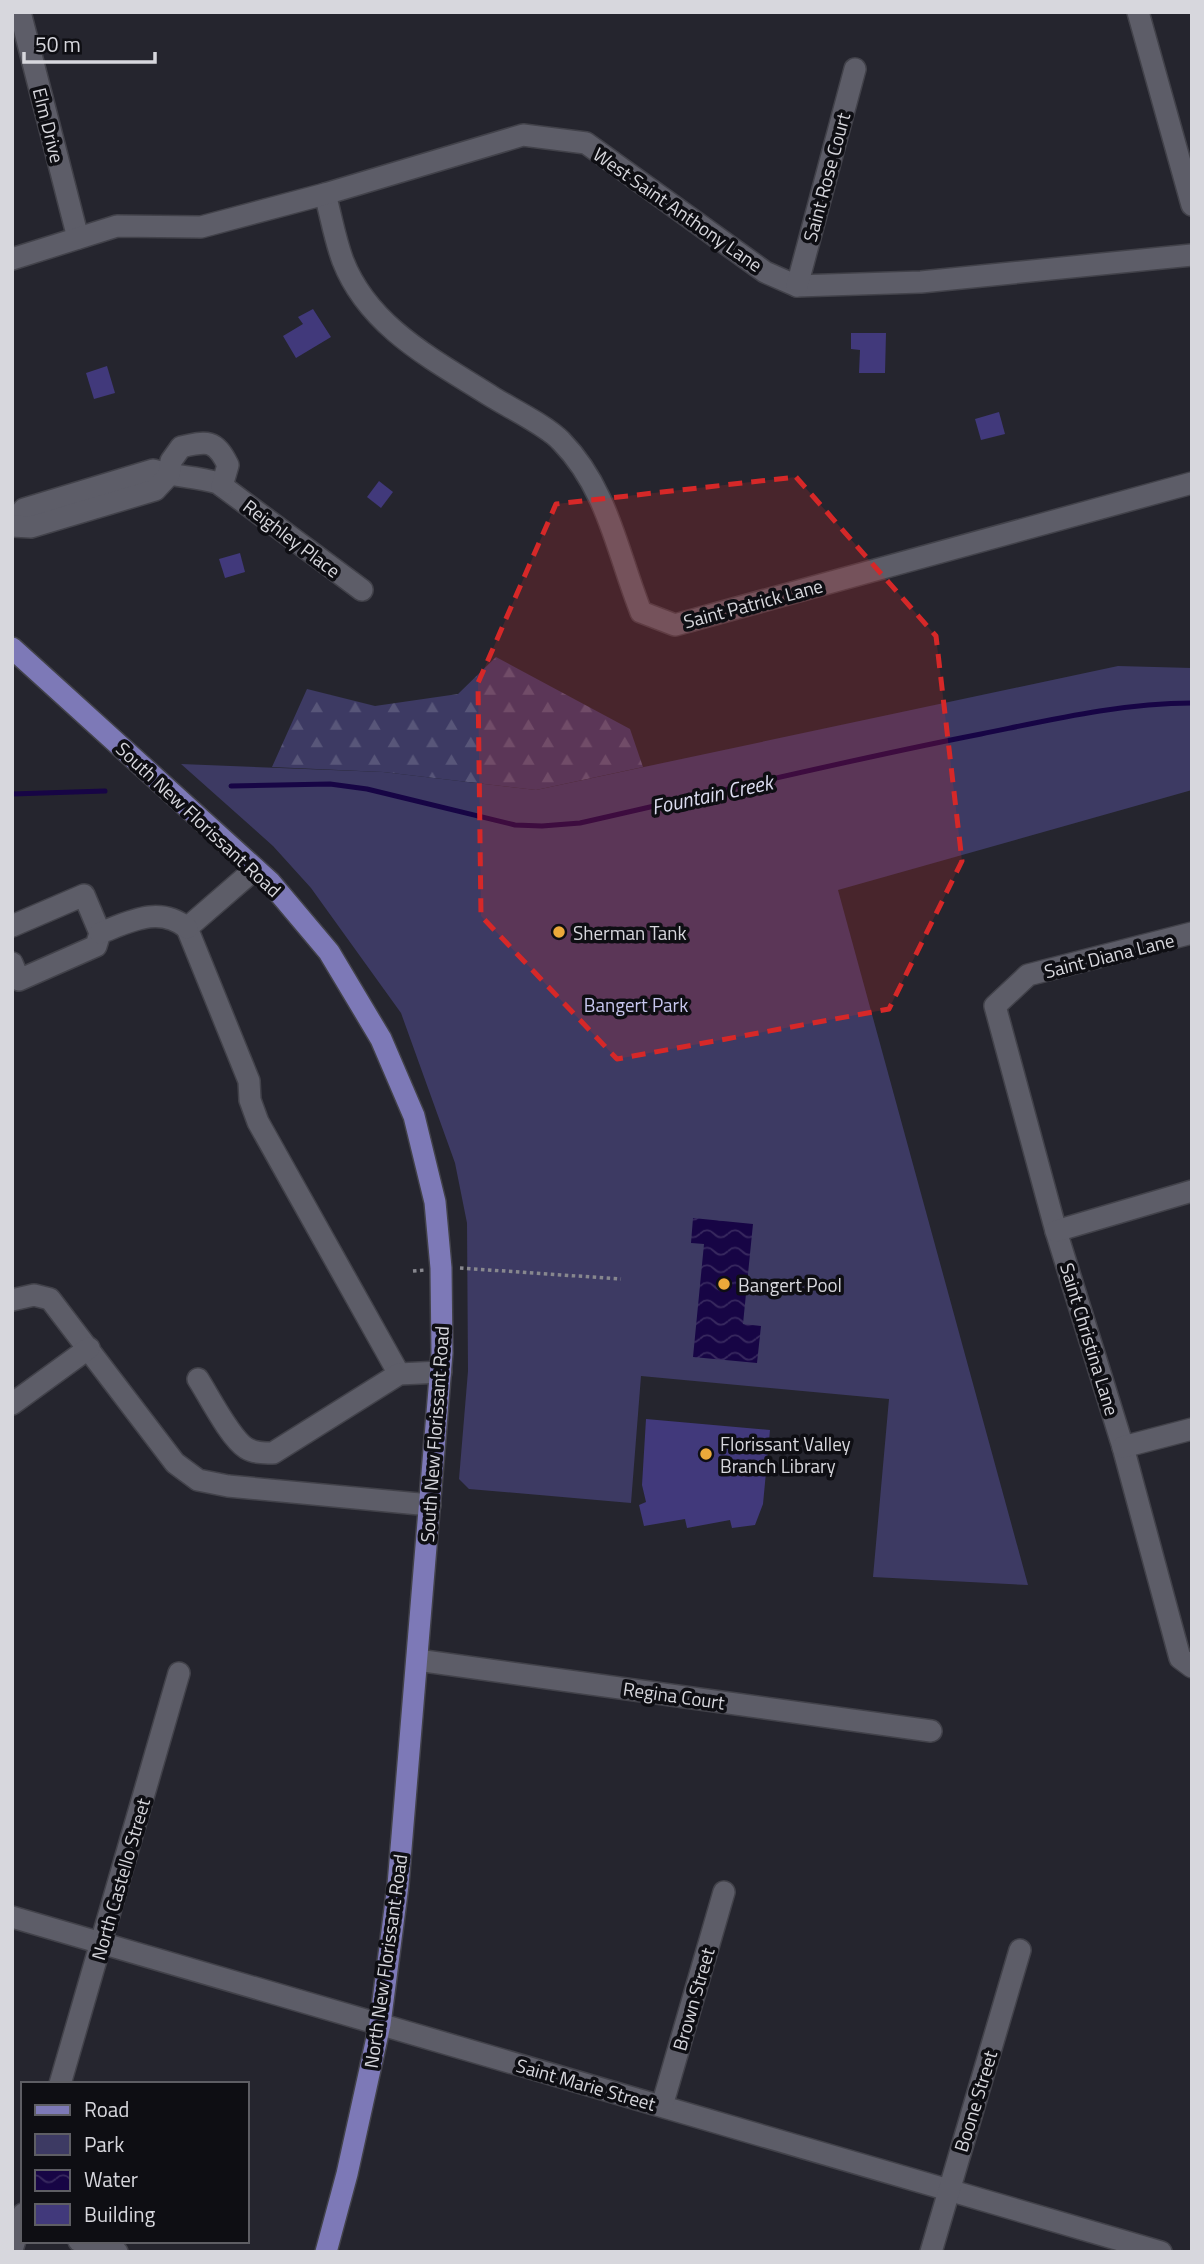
<svg xmlns="http://www.w3.org/2000/svg" width="1204" height="2264" viewBox="0 0 1204 2264" font-family="'Titillium Web',sans-serif">
  <style>
    .forest { fill: url(#forest-firs) }
    .park { fill: #3d3a63 }
    .water { fill: url(#water-waves) }
    .lines { fill: none; stroke-linecap: round; stroke-linejoin: round }
    .stream { stroke: #170545; stroke-width: 5 }
    .building { fill: #41397b }
    .minor-casing { stroke: #42424a; stroke-width: 24 }
    .major-casing { stroke: #42424a; stroke-width: 24 }
    .path { stroke: #87878e; stroke-width: 3.5; stroke-dasharray: 3.5 3.5; stroke-linecap: butt }
    .minor { stroke: #5d5d68; stroke-width: 21 }
    .major { stroke: #7d79b7; stroke-width: 21 }
    .marked { fill: #d62828; fill-opacity: 0.2; stroke: #d62828; stroke-width: 5; stroke-dasharray: 14 9; stroke-linejoin: round }
    .poi-dot { fill: #eca93a; stroke: #0e0e13; stroke-width: 2.5 }
    .labels { text-anchor: middle; dominant-baseline: central; stroke-width: 7; stroke-linejoin: round; paint-order: stroke }
    .street-label { font-size: 19px; fill: #d7d7dd; stroke: #0e0e13 }
    .poi-label { font-size: 19px; fill: #d7d7dd; stroke: #0e0e13; text-anchor: start }
    .park-label { font-size: 19px; fill: #c7c6ee; stroke: #0e0e13 }
    .water-label { font-size: 21px; font-style: italic; fill: #dbdbef; stroke: #0e0e13 }
  </style>
  <defs>
    <pattern id="forest-firs" width="22" height="20" patternUnits="userSpaceOnUse" patternTransform="scale(1.75)"><rect width="22" height="20" fill="#3d3a63"/><path d="M5 1l3.5 6h-7zM16 11l3.5 6h-7z" fill="#585679"/></pattern>
    <pattern id="water-waves" width="16" height="10" patternUnits="userSpaceOnUse" patternTransform="scale(1.75)"><rect width="16" height="10" fill="#170545"/><path d="M0 5q4-4 8 0t8 0" fill="none" stroke="#38295f"/></pattern>
  </defs>
  <rect width="100%" height="100%" fill="#25252e"/>
  <polygon class="forest" points="496,657 630,729 643,767 536,790 383,772 272,767 307,689 375,706 458,694"/>
  <polygon class="park" points="1118,666 1192,668 1192,790 838,890 1028,1585 873,1577 889,1399 641,1376 631,1503 469,1489 459,1479 468,1371 467,1223 455,1163 401,1013 311,888 273,846 181,764 383,772 536,790"/>
  <polygon class="water" points="693,1218 753,1224 743,1324 761,1326 757,1363 693,1357 704,1244 691,1243"/>
  <g class="lines">
    <g class="stream">
      <path d="M 231,786 L 330,784 L 367,789 L 515,825 L 542,826 L 580,823 C 713,793 847,760 981,734 C 1050,720 1121,703 1192,703"/>
      <polyline points="12,794 105,791"/>
    </g>
  </g>
  <g class="building">
    <polygon points="313,309 331,337 296,358 283,336 303,324 298,317"/>
    <polygon points="851,333 886,333 885,373 859,373 860,350 851,349"/>
    <polygon points="107,366 115,393 94,399 86,373"/>
    <polygon points="999,412 1005,434 981,440 975,419"/>
    <polygon points="379,481 393,492 381,508 367,497"/>
    <polygon points="240,553 245,572 225,578 219,559"/>
    <polygon points="646,1419 770,1430 763,1504 755,1525 732,1528 730,1520 687,1528 685,1519 644,1526 639,1505 646,1502 642,1485"/>
  </g>
  <g class="lines">
    <g class="minor-casing">
      <g id="minor">
        <polyline points="20,12 78,238"/>
        <polyline points="1138,12 1192,205"/>
        <path d="M 325,194 C 331,216 335,240 343,261 C 369,328 436,361 494,398 C 512,409 547,426 561,441 C 608,489 617,552 641,612 L 675,625 L 1192,483"/>
        <polyline points="12,259 117,226 201,227 325,194 523,135 586,143 765,272 797,286 921,282 1192,255"/>
        <polyline points="797,286 855,69"/>
        <path d="M 12,524 L 24,509 L 153,470 C 174,477 196,476 218,483 L 362,590"/>
        <path d="M 12,526 L 31,527 L 155,490 L 169,475 L 171,461 L 181,447 C 207,441 215,439 228,465 L 222,486"/>
        <polyline points="255,869 187,928 249,1081 250,1100 258,1122 399,1374"/>
        <polyline points="12,926 84,895 100,933 96,946 19,980 12,963"/>
        <path d="M 100,933 C 129,922 159,905 187,928"/>
        <polyline points="1192,933 1028,975 995,1006 1056,1231 1123,1447 1180,1658 1192,1667"/>
        <polyline points="1056,1231 1192,1191"/>
        <polyline points="12,1300 34,1295 50,1299 175,1463 198,1480 228,1486 430,1505"/>
        <path d="M 198,1379 C 209,1396 230,1438 246,1448 C 254,1453 263,1453 273,1453 L 399,1374 L 441,1372"/>
        <polyline points="12,1404 89,1348"/>
        <polyline points="1123,1447 1192,1429"/>
        <polyline points="417,1660 931,1731"/>
        <polyline points="12,1917 1161,2252"/>
        <polyline points="60,2084 179,1673"/>
        <polyline points="662,2106 724,1892"/>
        <polyline points="79,2241 117,2252"/>
        <polyline points="12,2250 23,2214"/>
        <polyline points="931,2252 1020,1950"/>
      </g>
    </g>
    <g class="major-casing">
      <polyline id="major" points="12,648 270,882 329,952 381,1039 414,1116 435,1202 441,1268 442,1353 398,1885 380,2024 347,2174 326,2252"/>
    </g>
    <g class="path">
      <polyline points="460,1268 621,1279"/>
      <polyline points="413,1271 425,1270"/>
    </g>
    <use href="#minor" class="minor"/>
    <use href="#major" class="major"/>
  </g>
  <path class="marked" d="M 796,477 L 936,636 L 962,861 L 889,1009 L 617,1059 L 481,916 L 478,683 L 556,504 Z"/>
  <g class="poi-dot">
    <circle cx="559" cy="932" r="7"/>
    <circle cx="724" cy="1284" r="7"/>
    <circle cx="706" cy="1454" r="7"/>
  </g>
  <g class="labels">
    <g class="street-label">
      <text transform="translate(49 125) rotate(76)">Elm Drive</text>
      <text transform="translate(826 177) rotate(-75)">Saint Rose Court</text>
      <text transform="translate(678 209) rotate(35)">West Saint Anthony Lane</text>
      <text transform="translate(292 538) rotate(37)">Reighley Place</text>
      <text transform="translate(753 603) rotate(-15)">Saint Patrick Lane</text>
      <text transform="translate(199 819) rotate(43)">South New Florissant Road</text>
      <text transform="translate(1109 955) rotate(-14)">Saint Diana Lane</text>
      <text transform="translate(1090 1339) rotate(73)">Saint Christina Lane</text>
      <text transform="translate(434 1434) rotate(-86)">South New Florissant Road</text>
      <text transform="translate(674 1695) rotate(8)">Regina Court</text>
      <text transform="translate(120 1879) rotate(-74)">North Castello Street</text>
      <text transform="translate(385 1961) rotate(-82)">North New Florissant Road</text>
      <text transform="translate(693 1999) rotate(-74)">Brown Street</text>
      <text transform="translate(586 2084) rotate(16)">Saint Marie Street</text>
      <text transform="translate(975 2101) rotate(-73)">Boone Street</text>
    </g>
    <g class="poi-label">
      <text x="573" y="932">Sherman Tank</text>
      <text x="738" y="1284">Bangert Pool</text>
      <text x="720" y="1443">Florissant Valley<tspan x="720" dy="22">Branch Library</tspan></text>
    </g>
    <g class="park-label">
      <text x="636" y="1004">Bangert Park</text>
    </g>
    <g class="water-label">
      <text transform="translate(712 794) rotate(-12)">Fountain Creek</text>
    </g>
  </g>
  <rect width="1204" height="2264" fill="none" stroke="#d7d7dd" stroke-width="28"/>
  <rect x="21" y="2082" width="228" height="161" fill="#0e0e13" stroke="#5e5e64" stroke-width="2"/>
  <rect x="35" y="2105" width="35" height="10" fill="#7d79b7" stroke="#5e5e64" stroke-width="2"/>
  <text x="84" y="2117" font-size="21" fill="#d7d7dd">Road</text>
  <rect x="35" y="2134" width="35" height="21" fill="#3d3a63" stroke="#5e5e64" stroke-width="2"/>
  <text x="84" y="2152" font-size="21" fill="#d7d7dd">Park</text>
  <rect x="35" y="2170" width="35" height="21" fill="url(#water-waves)" stroke="#5e5e64" stroke-width="2"/>
  <text x="84" y="2187" font-size="21" fill="#d7d7dd">Water</text>
  <rect x="35" y="2204" width="35" height="21" fill="#41397b" stroke="#5e5e64" stroke-width="2"/>
  <text x="84" y="2222" font-size="21" fill="#d7d7dd">Building</text>
  <path d="M24 52v10h131v-10" fill="none" stroke="#d7d7dd" stroke-width="3.5"/>
  <text x="35" y="52" font-size="21" fill="#d7d7dd" stroke="#0e0e13" stroke-width="5" paint-order="stroke">50 m</text>
</svg>
